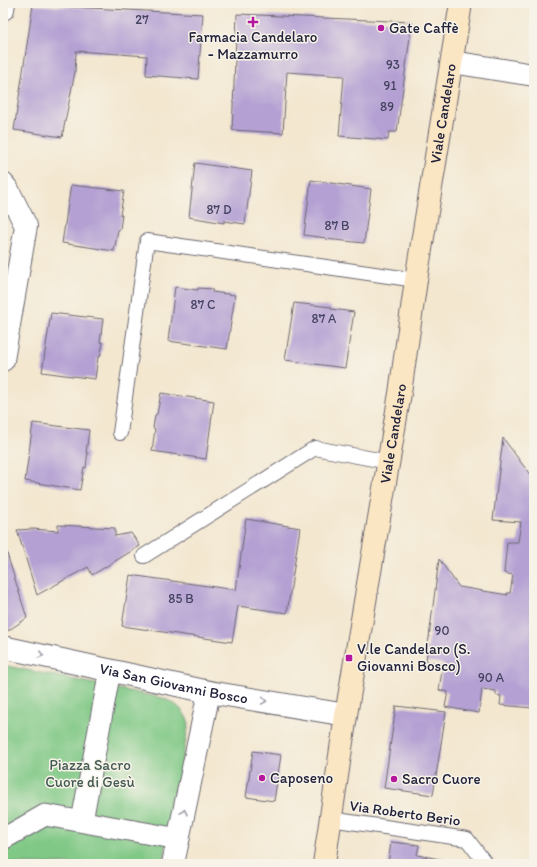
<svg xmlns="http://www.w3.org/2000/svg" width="537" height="867" viewBox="0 0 537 867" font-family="Itim,sans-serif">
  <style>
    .green { fill: #7fc885; stroke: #507560 }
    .building { fill: #b4a0d3 }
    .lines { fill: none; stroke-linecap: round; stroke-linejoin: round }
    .service-casing { stroke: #6b676f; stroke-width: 16 }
    .pedestrian-casing { stroke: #6b676f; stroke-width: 23 }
    .minor-casing { stroke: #6b676f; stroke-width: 24 }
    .secondary-casing { stroke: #6b676f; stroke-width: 24 }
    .service { stroke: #fff; stroke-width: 14 }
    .pedestrian { stroke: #fff; stroke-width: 21 }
    .minor { stroke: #fff; stroke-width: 22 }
    .secondary { stroke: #fbe6c4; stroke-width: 22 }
    .oneway { stroke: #9c9ca7 }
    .poi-dot { fill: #b5179e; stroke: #f7f3e8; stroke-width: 1.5 }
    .labels { text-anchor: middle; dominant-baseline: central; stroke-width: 3; stroke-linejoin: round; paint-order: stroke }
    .number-label { font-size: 13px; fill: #464261 }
    .poi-label { font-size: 15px; fill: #22223b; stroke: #f7f3e8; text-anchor: start }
    .street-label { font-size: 15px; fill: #22223b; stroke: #f7f3e8 }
    .park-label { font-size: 15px; fill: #435c55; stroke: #f7f3e8 }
  </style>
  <rect width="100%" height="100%" fill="#f7f3e8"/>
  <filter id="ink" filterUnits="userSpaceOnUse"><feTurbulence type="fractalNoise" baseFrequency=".025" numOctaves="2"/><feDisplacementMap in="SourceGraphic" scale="8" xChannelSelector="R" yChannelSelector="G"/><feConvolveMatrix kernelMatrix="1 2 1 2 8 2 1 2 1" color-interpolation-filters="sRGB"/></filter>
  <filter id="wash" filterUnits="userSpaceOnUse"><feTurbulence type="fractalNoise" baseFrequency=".012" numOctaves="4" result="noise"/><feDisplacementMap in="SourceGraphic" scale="16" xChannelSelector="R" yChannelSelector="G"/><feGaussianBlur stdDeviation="0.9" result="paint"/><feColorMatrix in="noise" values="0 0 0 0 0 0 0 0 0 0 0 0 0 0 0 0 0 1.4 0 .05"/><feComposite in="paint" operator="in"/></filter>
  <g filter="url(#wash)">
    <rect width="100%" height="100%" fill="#f3e7d0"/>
    <path class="green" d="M 7,666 L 163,698 C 177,704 183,709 189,723 L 163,864 L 3,864 L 3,668 Z"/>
    <g id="blocks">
      <g class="building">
        <polygon points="33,5 203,14 198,79 146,75 147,56 76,51 75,72 62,137 14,130"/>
        <polygon points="237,14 412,22 397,132 389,132 388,140 339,136 344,76 287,72 283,133 232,130"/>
        <polygon points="195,163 252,171 245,224 224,221 224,223 189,217"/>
        <polygon points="311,180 371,189 364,243 325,239 326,238 304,235"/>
        <polygon points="71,185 124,191 120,215 122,215 120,229 118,230 114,251 62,243"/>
        <polygon points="175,287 198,290 198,288 212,289 212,292 235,295 227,349 168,341"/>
        <polygon points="294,303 331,307 331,309 354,312 345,368 285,360"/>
        <polygon points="51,313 103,319 100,342 103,343 100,357 98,357 95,379 42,372"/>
        <polygon points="161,393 214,401 206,459 152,451 155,429 153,428 155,415 157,414"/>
        <polygon points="33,423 89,430 86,453 88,453 87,458 86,468 84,467 80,490 25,481"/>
        <polygon points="503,438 534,480 534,701 533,708 500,705 501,696 496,695 496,691 482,689 479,713 445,707 448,692 439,690 443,664 426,661 439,559 459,587 508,595 507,593 510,593 513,575 504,573 507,542 518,542 521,522 493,520"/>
        <polygon points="246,519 300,528 287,613 238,606 232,642 122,626 130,575 236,590"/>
        <polygon points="58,525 115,528 115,536 131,533 140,546 92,575 88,567 37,595 17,530 33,529 58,531"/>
        <polygon points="3,541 27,618 3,634"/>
        <polygon points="396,706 446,712 433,795 384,788"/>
        <polygon points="253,751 281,755 274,801 246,797"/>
        <polygon points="391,842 419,845 417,855 469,864 388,864"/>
      </g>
    </g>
  </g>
  <g filter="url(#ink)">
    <use href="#blocks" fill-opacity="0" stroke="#6b676f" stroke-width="1"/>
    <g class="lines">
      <g class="service-casing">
        <g id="service">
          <polyline points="120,433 147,241 416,280"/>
          <polyline points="144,556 315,448 389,462"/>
          <polyline points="330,819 467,839 486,864"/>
        </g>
      </g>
      <g class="pedestrian-casing">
        <g id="pedestrian">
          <polyline points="82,821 110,670"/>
          <polyline points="3,839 45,815 179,839"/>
        </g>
      </g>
      <g class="minor-casing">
        <g id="minor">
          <polyline points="3,9 4,3"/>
          <polyline points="452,62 534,75"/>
          <polyline points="3,184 8,190 26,226 3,360"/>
          <path id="s1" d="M 3,650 L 7,648 L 209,692 L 346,715"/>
          <polyline points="173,864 209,692"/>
        </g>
      </g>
      <g class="secondary-casing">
        <g id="secondary">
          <path id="s2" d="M 324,864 L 346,715 L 400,393 L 416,280 L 461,3"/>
        </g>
      </g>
      <use href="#service" class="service"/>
      <use href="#pedestrian" class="pedestrian"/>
      <use href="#minor" class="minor"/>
      <use href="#secondary" class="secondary"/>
    </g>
    <defs><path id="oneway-chevron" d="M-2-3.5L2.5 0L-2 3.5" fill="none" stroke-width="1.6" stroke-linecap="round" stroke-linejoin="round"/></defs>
    <g class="oneway">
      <use href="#oneway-chevron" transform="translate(41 655) rotate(13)"/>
      <use href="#oneway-chevron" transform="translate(264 701) rotate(9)"/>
      <use href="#oneway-chevron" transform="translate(184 812) rotate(-78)"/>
    </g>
  </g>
  <g class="poi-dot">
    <path d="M251 16h4v4h4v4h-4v4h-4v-4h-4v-4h4z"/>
    <circle cx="381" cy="28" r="4"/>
    <rect x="345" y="654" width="8" height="8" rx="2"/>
    <circle cx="262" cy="778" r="4"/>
    <circle cx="394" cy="779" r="4"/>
  </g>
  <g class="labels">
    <g class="number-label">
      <text x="142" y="19">27</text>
      <text x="393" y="64">93</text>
      <text x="390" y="85">91</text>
      <text x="387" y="106">89</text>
      <text x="219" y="209">87 D</text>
      <text x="337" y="225">87 B</text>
      <text x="203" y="304">87 C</text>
      <text x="324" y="318">87 A</text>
      <text x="181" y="598">85 B</text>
      <text x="442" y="630">90</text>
      <text x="491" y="677">90 A</text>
    </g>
    <g class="poi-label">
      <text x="389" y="28">Gate Caffè</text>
      <text x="253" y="37" text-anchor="middle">Farmacia Candelaro<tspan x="253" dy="17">- Mazzamurro</tspan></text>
      <text x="357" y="649">V.le Candelaro (S.<tspan x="357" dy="17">Giovanni Bosco)</tspan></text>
      <text x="270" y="778">Caposeno</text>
      <text x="402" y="779">Sacro Cuore</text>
    </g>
    <g class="street-label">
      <text stroke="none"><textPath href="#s2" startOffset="760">Viale Candelaro</textPath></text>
      <text stroke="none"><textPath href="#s2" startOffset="436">Viale Candelaro</textPath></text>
      <text stroke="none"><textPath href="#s1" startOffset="175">Via San Giovanni Bosco</textPath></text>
      <text transform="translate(405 813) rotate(8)">Via Roberto Berio</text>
    </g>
    <g class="park-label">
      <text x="90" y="765">Piazza Sacro<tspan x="90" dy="17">Cuore di Gesù</tspan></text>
    </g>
  </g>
  <rect width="537" height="867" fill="none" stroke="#f7f3e8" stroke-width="16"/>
</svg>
